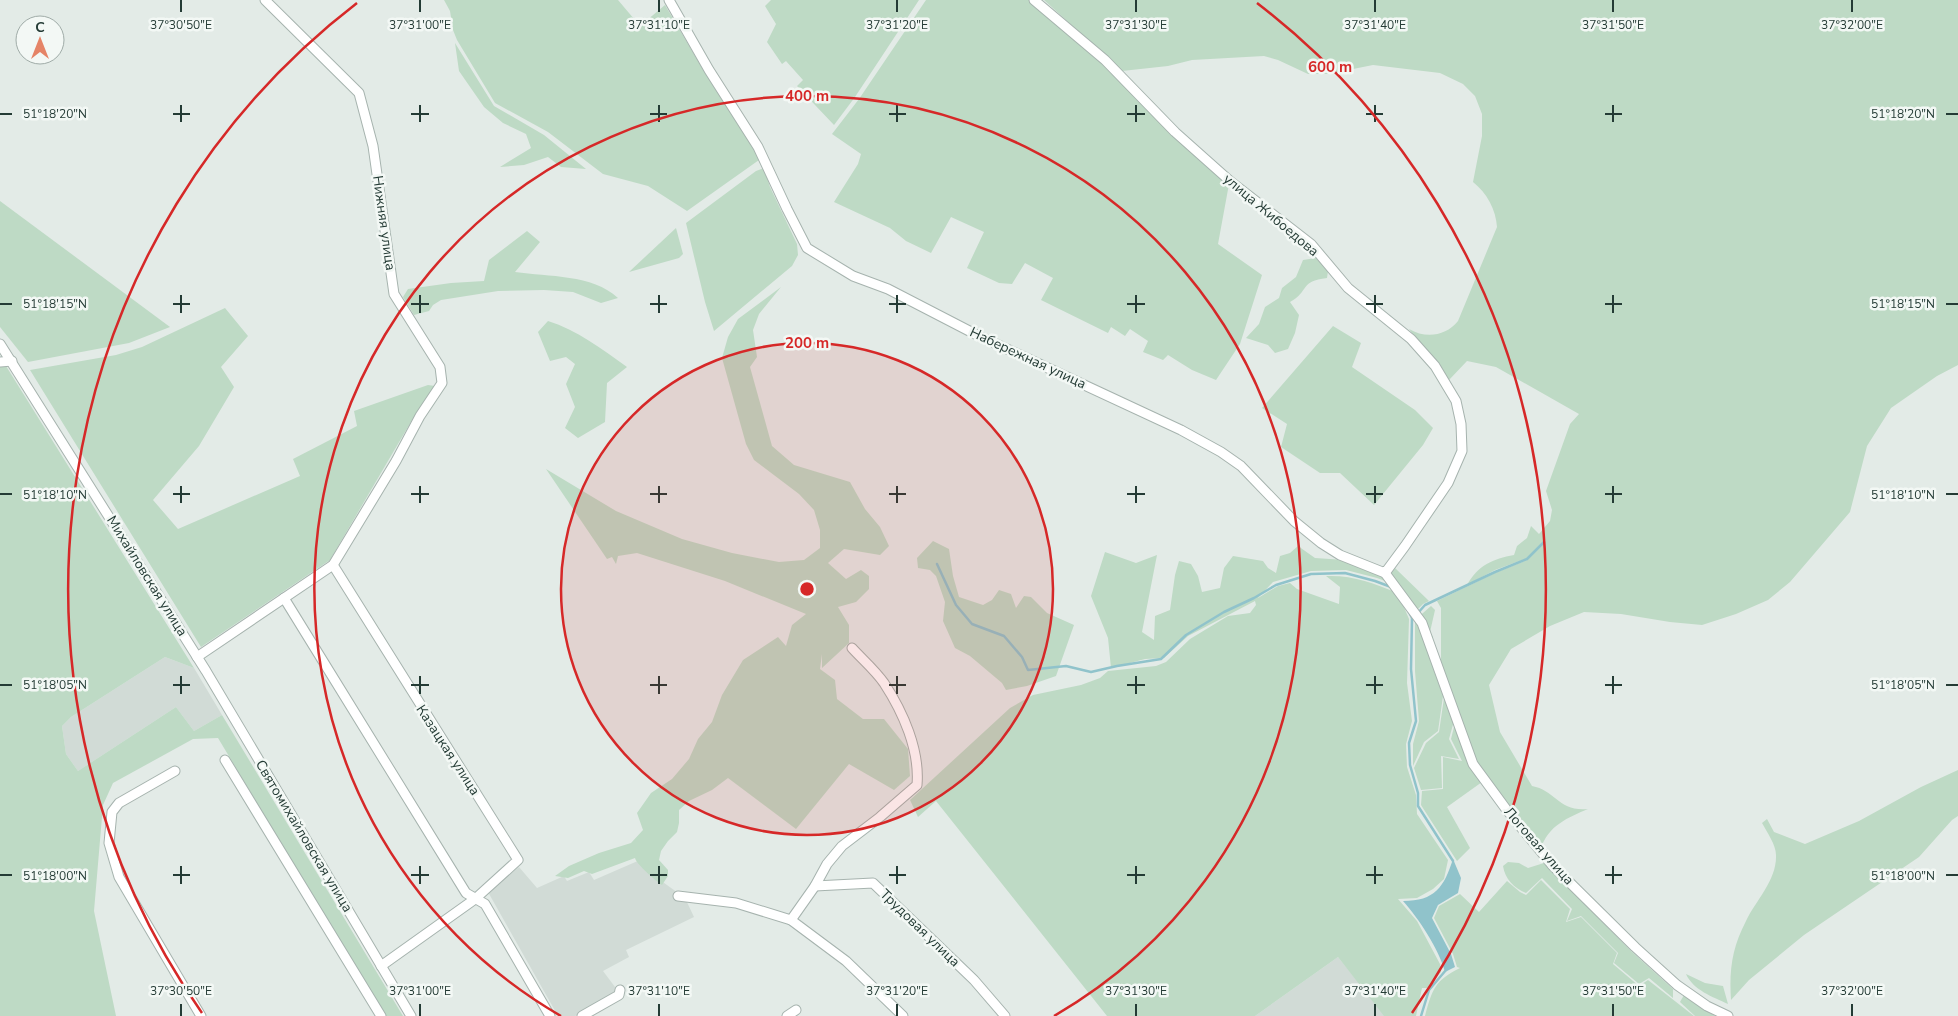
<svg xmlns="http://www.w3.org/2000/svg" width="1958" height="1016" viewBox="0 0 1958 1016" font-family="'Nunito Sans',sans-serif">
  <style>
    .built { fill: #d1dbd6 }
    .green { fill: #bedac5 }
    .water { fill: #90c3cb }
    .lines { fill: none; stroke-linecap: round; stroke-linejoin: round }
    .stream { stroke: #90c3cb; stroke-width: 2.5 }
    .minor-casing { stroke: #a6b3ae; stroke-width: 11 }
    .minor { stroke: #fff; stroke-width: 9 }
    .ticks { fill: none; stroke: #243b35; stroke-width: 2 }
    .ring { fill: none; stroke: #d62828; stroke-width: 2.5 }
    .labels { text-anchor: middle; dominant-baseline: central; stroke-width: 5; stroke-linejoin: round; paint-order: stroke }
    .street-label { font-size: 14px; fill: #243b35; stroke: #f3f8f5 }
    .ticks-label { font-size: 12px; text-anchor: middle; fill: #243b35; stroke: #f3f8f5; stroke-width: 5; stroke-linejoin: round; paint-order: stroke }
    .centre { fill: #d62828; stroke: #f3f8f5; stroke-width: 2.5 }
    .ring-label { font-size: 15px; text-anchor: middle; font-weight: bold; fill: #d62828; stroke: #f3f8f5; stroke-width: 5; stroke-linejoin: round; paint-order: stroke }
  </style>
  <rect width="100%" height="100%" fill="#e3ebe7"/>
  <g class="built">
    <polygon points="165,657 194,668 222,715 194,731 176,707 78,771 66,754 62,726 71,717"/>
    <polygon points="640,860 660,880 685,898 694,917 626,950 629,957 603,971 618,991 617,995 575,1016 558,1016 488,892 519,867 537,888 564,876 567,881 589,872 594,880"/>
    <polygon points="1338,957 1386,1016 1255,1016"/>
  </g>
  <g class="green">
    <polygon points="444,0 618,0 640,26 665,5 705,73 755,150 759,160 687,211 648,186 603,174 548,132 495,103 457,40 453,30 450,11"/>
    <polygon points="771,0 919,0 855,97 834,125 797,86 803,80 786,61 782,64 767,42 776,24 765,6"/>
    <polygon points="926,0 1030,0 1107,67 1229,184 1218,244 1262,275 1240,344 1216,380 1192,370 1168,355 1163,360 1143,352 1148,341 1130,329 1125,336 1111,327 1108,333 1041,300 1053,278 1025,263 1012,284 999,283 967,268 984,232 951,217 931,253 906,241 890,228 834,202 858,164 861,154 832,134 859,99"/>
    <path d="M 1044,0 L 1958,0 L 1958,365 L 1937,376 L 1891,408 L 1867,446 L 1850,512 L 1790,582 L 1768,600 L 1736,614 L 1702,625 L 1670,622 L 1621,614 L 1584,612 L 1550,626 L 1511,649 L 1489,685 L 1500,732 L 1532,786 C 1555,790 1559,812 1588,809 C 1569,817 1547,826 1541,849 L 1497,791 L 1494,785 L 1486,778 L 1475,762 L 1441,671 L 1441,608 L 1437,601 L 1495,573 L 1527,560 L 1545,542 L 1546,540 L 1527,558 L 1495,570 L 1467,585 C 1478,565 1493,559 1514,555 L 1517,546 L 1527,538 L 1531,526 L 1539,534 L 1550,521 L 1552,510 L 1546,491 L 1570,424 L 1579,414 L 1496,367 L 1467,361 L 1449,380 L 1409,329 C 1426,339 1446,336 1458,321 L 1497,227 C 1496,210 1487,193 1473,182 L 1482,136 L 1482,114 L 1475,96 L 1463,84 L 1440,73 L 1373,65 L 1328,74 L 1308,74 L 1278,60 L 1264,56 L 1192,60 L 1168,66 L 1122,71 Z"/>
    <polygon points="455,43 494,106 544,135 586,169 561,167 548,157 524,165 500,167 531,148 526,134 503,123 484,107 459,71"/>
    <polygon points="764,168 770,187 797,244 798,255 792,266 714,331 705,302 686,223 756,171"/>
    <polygon points="0,201 170,327 129,343 28,362 0,327"/>
    <polygon points="676,228 683,254 679,258 629,272"/>
    <path d="M 527,231 L 540,242 L 515,272 C 549,277 592,274 618,298 L 601,303 L 573,292 L 544,290 L 498,291 L 441,300 L 433,305 L 429,311 L 414,315 L 403,297 L 408,289 L 451,283 L 484,281 L 489,260 Z"/>
    <path d="M 1316,258 L 1328,271 L 1327,278 C 1299,281 1310,291 1290,302 L 1299,315 L 1295,333 L 1288,349 L 1275,353 L 1268,345 L 1246,338 L 1259,324 L 1265,307 L 1279,298 L 1282,288 L 1296,277 L 1303,260 Z"/>
    <path d="M 781,287 L 759,314 L 753,330 L 757,357 L 750,367 L 772,446 L 794,465 L 850,482 L 865,509 L 880,527 L 889,546 L 880,555 L 844,549 L 828,563 L 846,579 L 861,570 L 869,576 L 869,589 L 856,602 L 838,607 L 849,625 L 849,643 L 822,668 L 822,654 L 820,669 L 835,680 L 837,699 L 863,719 L 884,719 L 908,749 L 910,776 L 894,790 L 849,764 L 796,829 L 728,778 L 712,790 L 689,801 L 679,810 L 679,823 L 677,832 L 668,841 L 661,851 L 659,860 L 668,870 L 668,876 L 662,885 C 655,880 637,865 635,858 L 592,874 L 584,871 L 568,878 L 555,876 L 569,866 L 599,853 L 631,843 L 643,830 L 637,813 L 651,793 L 672,779 L 689,759 L 698,739 L 712,722 L 722,695 L 743,660 L 778,637 L 786,646 L 792,625 L 806,614 L 725,581 L 637,553 L 618,556 L 616,564 L 612,557 L 607,559 L 546,469 L 616,511 L 682,539 L 732,553 L 779,562 L 804,560 L 820,548 L 820,530 L 814,510 L 799,494 L 754,460 L 746,444 L 722,358 L 728,337 L 738,319 Z"/>
    <polygon points="225,308 248,336 221,367 234,387 199,446 153,500 178,529 300,476 293,459 357,426 354,411 428,385 435,386 412,420 330,560 201,647 30,370 116,355 142,347"/>
    <path d="M 548,321 C 577,330 602,349 627,367 L 607,383 L 605,422 L 578,438 L 565,428 L 575,407 L 566,384 L 575,364 L 566,357 L 550,361 L 538,332 Z"/>
    <polygon points="1333,326 1361,343 1352,367 1415,410 1433,428 1423,445 1374,505 1340,473 1320,473 1281,447 1287,424 1262,408"/>
    <polygon points="0,366 6,366 194,668 165,657 71,717 62,726 66,754 78,771 176,707 194,731 222,715 403,1016 385,1016 218,738 193,739 113,783 103,805 94,911 116,1016 0,1016"/>
    <polygon points="933,541 949,549 953,576 959,597 983,605 992,600 999,590 1011,594 1016,608 1024,596 1031,597 1047,613 1074,625 1056,676 1027,686 1006,690 1002,683 970,656 955,648 943,621 945,602 936,576 930,570 918,568 917,558"/>
    <path d="M 1298,546 L 1315,558 L 1345,560 L 1386,571 L 1395,568 L 1429,601 L 1423,604 L 1412,615 L 1401,587 L 1377,578 L 1346,570 L 1311,571 L 1273,582 L 1258,598 L 1278,586 L 1290,583 L 1297,589 L 1339,604 L 1340,587 L 1326,576 C 1353,575 1373,583 1398,593 L 1409,619 L 1407,683 L 1412,721 L 1406,744 L 1407,767 L 1416,795 L 1417,814 L 1448,860 L 1444,879 L 1433,889 L 1417,898 L 1398,899 L 1417,921 L 1440,964 L 1441,972 L 1427,988 L 1422,988 L 1416,1016 L 1384,1016 L 1338,957 L 1255,1016 L 1107,1016 L 936,801 L 918,817 L 910,800 L 1010,708 L 1033,695 L 1081,685 L 1100,678 L 1108,671 L 1156,666 L 1166,662 L 1190,639 L 1228,616 L 1250,613 L 1256,605 L 1255,601 L 1188,636 L 1164,658 L 1145,659 L 1111,668 L 1108,638 L 1091,596 L 1105,552 L 1136,563 L 1157,555 L 1142,632 L 1154,640 L 1155,616 L 1170,610 L 1175,575 L 1179,561 L 1191,564 L 1198,576 L 1202,592 L 1220,588 L 1224,568 L 1233,556 L 1263,561 L 1268,568 L 1276,573 L 1280,556 L 1290,553 Z"/>
    <polygon points="1431,606 1435,610 1430,632 1433,637 1433,668 1443,696 1438,731 1424,742 1413,766 1413,744 1419,721 1415,671 1415,620"/>
    <polygon points="1444,698 1454,721 1449,739 1459,759 1441,756 1442,788 1421,790 1414,768 1426,743 1439,732"/>
    <polygon points="1455,723 1482,782 1447,807 1470,848 1457,861 1421,805 1422,791 1443,789 1443,757 1462,761 1451,739"/>
    <path d="M 1958,770 L 1958,816 L 1952,820 L 1919,857 L 1804,935 L 1749,980 L 1731,1000 C 1729,970 1732,948 1746,921 C 1756,900 1777,880 1776,855 C 1776,845 1767,832 1762,823 L 1767,819 L 1774,832 L 1805,844 L 1859,821 L 1921,787 Z"/>
    <path d="M 1508,862 L 1519,863 L 1528,868 L 1544,863 L 1631,951 L 1673,989 L 1673,998 L 1649,978 L 1639,984 L 1614,963 L 1618,953 L 1581,916 L 1567,921 L 1572,909 L 1542,878 L 1526,893 C 1514,888 1505,879 1503,866 Z"/>
    <path d="M 1541,880 L 1570,909 L 1566,922 L 1581,917 L 1617,953 L 1613,964 L 1639,986 L 1648,980 L 1694,1016 L 1425,1016 C 1432,990 1435,980 1460,968 L 1457,967 L 1453,954 L 1434,918 L 1439,906 L 1460,894 L 1479,912 L 1507,881 L 1520,892 L 1526,895 Z"/>
    <path d="M 1686,974 L 1705,983 L 1723,986 L 1728,1004 C 1713,997 1693,990 1686,974 Z"/>
    <polygon points="1684,995 1715,1016 1695,1016 1680,1002"/>
  </g>
  <path class="water" d="M 1453,859 L 1461,878 L 1458,893 L 1438,905 L 1432,918 L 1451,954 L 1455,967 L 1445,972 C 1439,949 1419,919 1403,901 C 1435,901 1444,887 1453,859 Z"/>
  <g class="lines">
    <g class="stream">
      <polyline points="937,564 956,605 972,624 1004,636 1022,657 1028,670 1066,666 1091,672 1117,666 1161,659 1186,635 1224,612 1254,598 1276,585 1311,574 1345,573 1375,581 1391,587"/>
      <polyline points="1409,612 1412,618 1411,669 1416,721 1409,743 1410,765 1418,793 1418,806 1453,861"/>
      <polyline points="1417,614 1425,605 1495,572 1527,559 1544,542"/>
      <polyline points="1421,1016 1429,990 1446,970"/>
    </g>
    <g class="minor-casing">
      <g id="minor">
        <polyline points="669,0 709,70 758,147 787,209 807,248 853,276 888,289 977,335 1181,430 1221,452 1241,466 1294,521 1321,543 1340,555 1385,573 1405,546 1448,483 1462,451 1461,424 1456,401 1435,366 1411,339 1348,288 1311,244 1230,181 1175,132 1105,60 1034,0"/>
        <polyline points="0,344 206,671 411,1016"/>
        <polyline points="0,362 12,361"/>
        <polyline points="333,565 518,860 475,899 381,966"/>
        <polyline points="1385,573 1422,623 1473,764 1506,809 1552,865 1635,947 1677,985 1707,1006 1728,1016"/>
        <polyline points="284,598 466,893 485,904 550,1016"/>
        <polyline points="197,657 333,565 396,461 420,416 442,383 440,367 394,294 373,146 359,93 265,0"/>
        <polyline points="225,760 381,1016"/>
        <polyline points="175,771 119,803 112,812 109,843 119,877 201,1016"/>
        <polyline points="815,886 873,883 974,980 1005,1016"/>
        <polyline points="678,896 736,903 791,920 846,961 903,1016"/>
        <path d="M 791,920 L 815,886 L 827,864 L 842,846 L 880,817 L 917,785 C 920,750 903,712 884,683 C 875,670 862,659 852,648"/>
        <polyline points="582,1016 619,995 620,990"/>
        <polyline points="787,1016 796,1010"/>
      </g>
    </g>
    <use href="#minor" class="minor"/>
  </g>
  <path class="ticks" d="M 181,0 L 181,12M 420,0 L 420,12M 659,0 L 659,12M 897,0 L 897,12M 1136,0 L 1136,12M 1375,0 L 1375,12M 1613,0 L 1613,12M 1852,0 L 1852,12M 181,105 L 181,122M 420,105 L 420,122M 659,105 L 659,122M 897,105 L 897,122M 1136,105 L 1136,122M 1375,105 L 1375,122M 1613,105 L 1613,122M 0,114 L 12,114M 173,114 L 190,114M 411,114 L 429,114M 650,114 L 667,114M 889,114 L 906,114M 1127,114 L 1145,114M 1366,114 L 1383,114M 1605,114 L 1622,114M 1946,114 L 1958,114M 181,295 L 181,313M 420,295 L 420,313M 659,295 L 659,313M 897,295 L 897,313M 1136,295 L 1136,313M 1375,295 L 1375,313M 1613,295 L 1613,313M 0,304 L 12,304M 173,304 L 190,304M 411,304 L 429,304M 650,304 L 667,304M 889,304 L 906,304M 1127,304 L 1145,304M 1366,304 L 1383,304M 1605,304 L 1622,304M 1946,304 L 1958,304M 181,486 L 181,503M 420,486 L 420,503M 659,486 L 659,503M 897,486 L 897,503M 1136,486 L 1136,503M 1375,486 L 1375,503M 1613,486 L 1613,503M 0,494 L 12,494M 173,494 L 190,494M 411,494 L 429,494M 650,494 L 667,494M 889,494 L 906,494M 1127,494 L 1145,494M 1366,494 L 1383,494M 1605,494 L 1622,494M 1946,494 L 1958,494M 181,676 L 181,694M 420,676 L 420,694M 659,676 L 659,694M 897,676 L 897,694M 1136,676 L 1136,694M 1375,676 L 1375,694M 1613,676 L 1613,694M 0,685 L 12,685M 173,685 L 190,685M 411,685 L 429,685M 650,685 L 667,685M 889,685 L 906,685M 1127,685 L 1145,685M 1366,685 L 1383,685M 1605,685 L 1622,685M 1946,685 L 1958,685M 181,866 L 181,884M 420,866 L 420,884M 659,866 L 659,884M 897,866 L 897,884M 1136,866 L 1136,884M 1375,866 L 1375,884M 1613,866 L 1613,884M 0,875 L 12,875M 173,875 L 190,875M 411,875 L 429,875M 650,875 L 667,875M 889,875 L 906,875M 1127,875 L 1145,875M 1366,875 L 1383,875M 1605,875 L 1622,875M 1946,875 L 1958,875M 181,1004 L 181,1016M 420,1004 L 420,1016M 659,1004 L 659,1016M 897,1004 L 897,1016M 1136,1004 L 1136,1016M 1375,1004 L 1375,1016M 1613,1004 L 1613,1016M 1852,1004 L 1852,1016"/>
  <circle cx="807" cy="589" r="246" fill="#d62828" fill-opacity=".12"/>
  <g class="ring">
    <circle cx="807" cy="589" r="246"/>
    <path d="M561 1016A493 493 0 1 1 1054 1016"/>
    <path d="M202 1013A739 739 0 0 1 357 3M1257 3A739 739 0 0 1 1412 1013"/>
  </g>
  <g class="labels">
    <g class="street-label">
      <text transform="translate(1271 215) rotate(40)">улица Жибоедова</text>
      <text transform="translate(384 223) rotate(82)">Нижняя улица</text>
      <text transform="translate(1028 358) rotate(25)">Набережная улица</text>
      <text transform="translate(147 576) rotate(58)">Михайловская улица</text>
      <text transform="translate(448 750) rotate(57)">Казацкая улица</text>
      <text transform="translate(304 836) rotate(59)">Святомихайловская улица</text>
      <text transform="translate(1539 846) rotate(49)">Логовая улица</text>
      <text transform="translate(920 928) rotate(44)">Трудовая улица</text>
    </g>
  </g>
  <g class="ticks-label">
    <text x="181" y="29">37°30'50"E</text>
    <text x="420" y="29">37°31'00"E</text>
    <text x="659" y="29">37°31'10"E</text>
    <text x="897" y="29">37°31'20"E</text>
    <text x="1136" y="29">37°31'30"E</text>
    <text x="1375" y="29">37°31'40"E</text>
    <text x="1613" y="29">37°31'50"E</text>
    <text x="1852" y="29">37°32'00"E</text>
    <text x="55" y="118">51°18'20"N</text>
    <text x="1903" y="118">51°18'20"N</text>
    <text x="55" y="308">51°18'15"N</text>
    <text x="1903" y="308">51°18'15"N</text>
    <text x="55" y="499">51°18'10"N</text>
    <text x="1903" y="499">51°18'10"N</text>
    <text x="55" y="689">51°18'05"N</text>
    <text x="1903" y="689">51°18'05"N</text>
    <text x="55" y="880">51°18'00"N</text>
    <text x="1903" y="880">51°18'00"N</text>
    <text x="181" y="995">37°30'50"E</text>
    <text x="420" y="995">37°31'00"E</text>
    <text x="659" y="995">37°31'10"E</text>
    <text x="897" y="995">37°31'20"E</text>
    <text x="1136" y="995">37°31'30"E</text>
    <text x="1375" y="995">37°31'40"E</text>
    <text x="1613" y="995">37°31'50"E</text>
    <text x="1852" y="995">37°32'00"E</text>
  </g>
  <circle cx="807" cy="589" r="8" class="centre"/>
  <g class="ring-label">
    <text x="1330" y="72">600 m</text>
    <text x="807" y="101">400 m</text>
    <text x="807" y="348">200 m</text>
  </g>
  <g transform="translate(40 40)"><circle r="24" fill="#f3f8f5" stroke="#a0aca8"/>
  <path d="M0-4L9 19L0 12L-9 19Z" fill="#e58467"/>
  <text y="-8" font-size="14" font-weight="bold" text-anchor="middle" fill="#243b35">С</text>
  </g>
</svg>
